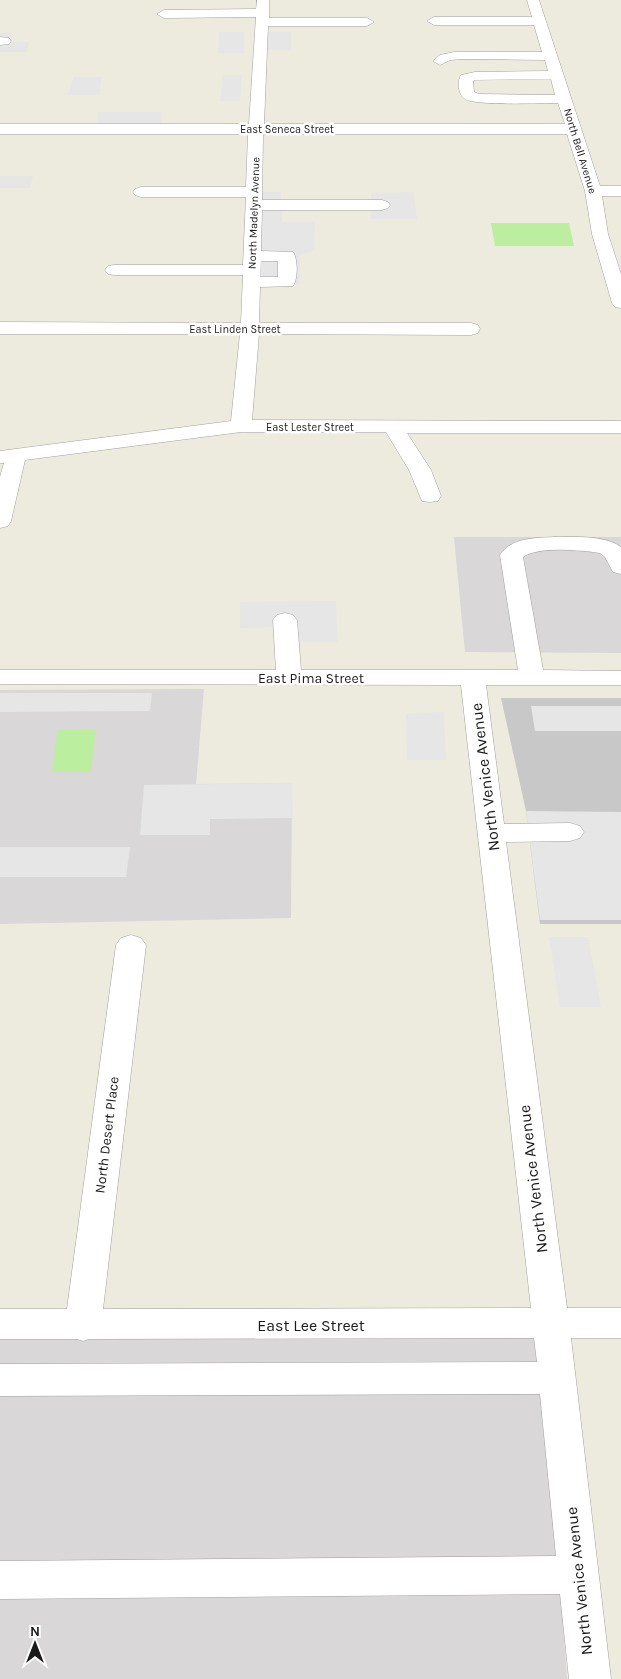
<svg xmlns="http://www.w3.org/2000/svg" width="621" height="1679" viewBox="0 0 621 1679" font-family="Karla,sans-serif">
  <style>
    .residential { fill: #d9d7d7 }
    .religious { fill: #c8c8c8 }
    .grass { fill: #bbee9e }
    .parking { fill: #e6e6e6 }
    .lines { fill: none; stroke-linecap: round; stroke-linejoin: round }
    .minor-casing { stroke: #a1a1a1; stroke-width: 1 }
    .minor { fill: #fff; fill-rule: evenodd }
    .labels { text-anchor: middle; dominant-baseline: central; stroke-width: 5; stroke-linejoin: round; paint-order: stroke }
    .far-street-label { font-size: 11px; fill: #1a1a1a; stroke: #fff }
    .street-label { font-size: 14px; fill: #1a1a1a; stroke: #fff }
    .near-street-label { font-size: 16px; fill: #1a1a1a; stroke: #fff }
  </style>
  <rect width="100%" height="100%" fill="#edeade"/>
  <g class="residential">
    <polygon points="454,537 621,537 621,653 465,652"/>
    <polygon points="204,689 196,784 292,783 291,918 0,924 0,690"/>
    <polygon points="0,1337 543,1338 567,1679 0,1679"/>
  </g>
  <polygon class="religious" points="501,698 621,698 621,924 540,924 526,811"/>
  <g class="grass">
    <polygon points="491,223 569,223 574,246 495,246"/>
    <polygon points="58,729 96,729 91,771 52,772"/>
  </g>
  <g class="parking">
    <polygon points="219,32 244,32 244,53 218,53"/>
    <rect x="265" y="32" width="26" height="18"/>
    <polygon points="0,33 13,33 10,42 29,42 27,52 0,52"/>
    <polygon points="223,75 242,75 240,101 220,101"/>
    <polygon points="74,77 102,77 99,95 68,95"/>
    <polygon points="98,112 162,112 161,123 97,123"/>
    <polygon points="0,176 33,176 30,188 0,188"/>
    <polygon points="262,192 281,192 282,222 315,222 314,250 300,256 299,284 258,284"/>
    <polygon points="414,192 417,219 371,219 371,193"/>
    <polygon points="336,601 338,642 298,642 297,627 240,628 240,602"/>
    <polygon points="0,693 152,693 150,711 0,712"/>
    <polygon points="531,706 621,706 621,731 535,731"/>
    <polygon points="444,712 446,760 407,760 406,714"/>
    <polygon points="292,783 293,818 210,819 210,835 140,835 144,785"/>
    <polygon points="526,811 621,812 621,920 540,920"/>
    <polygon points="0,847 130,847 126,877 0,877"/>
    <polygon points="549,937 588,937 601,1007 560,1007"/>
  </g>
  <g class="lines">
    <g class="minor-casing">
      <g id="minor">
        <path d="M 257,0 L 269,0 L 269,18 L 367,18 L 374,22 L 367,26 L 268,26 L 264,124 L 565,124 L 558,103 C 542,103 476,106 465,99 C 458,95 457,81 461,75 L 475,72 L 548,71 L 545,60 L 464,59 L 450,60 L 440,65 L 433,61 L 440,55 L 454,52 L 542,52 L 534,25 L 434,25 L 427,21 L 434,17 L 532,17 L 527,0 L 539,0 L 600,186 L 621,186 L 621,196 L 602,196 L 608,234 L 621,274 L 621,308 L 615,307 L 612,303 L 592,234 L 585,191 L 567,134 L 263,134 L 262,200 L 382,200 L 388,202 L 390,205 L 388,208 L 382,210 L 262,210 L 261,251 L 293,252 C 298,259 298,279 293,286 L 260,287 L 259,323 L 471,323 L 478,325 L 480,329 L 478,333 L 471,335 L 259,334 L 252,420 L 621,421 L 621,433 L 407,433 L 431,470 L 441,496 L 438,501 L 430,502 L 422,501 L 409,470 L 386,432 L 241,432 L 25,460 L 11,521 L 8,526 L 0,528 L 0,477 L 4,463 L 0,463 L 0,451 L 231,421 L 240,334 L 0,334 L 0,322 L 241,323 L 243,275 L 114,275 L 108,274 L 105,270 L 108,266 L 114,265 L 243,265 L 246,197 L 141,197 L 135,195 L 133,192 L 135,189 L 141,187 L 246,187 L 248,134 L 0,134 L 0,124 L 249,124 L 256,17 L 164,18 L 157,14 L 164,10 L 256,9 ZM 551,79 L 555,95 L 479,94 L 474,92 L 473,81 L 475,80 ZM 261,261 L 278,261 L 278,277 L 260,277 Z"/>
        <polygon points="0,37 9,38 11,41 9,44 0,45"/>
        <path d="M 555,537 C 575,537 605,535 621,547 L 621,574 L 613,572 L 605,557 L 600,553 C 580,550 539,546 523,557 L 543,670 L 621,671 L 621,685 L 486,685 L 504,824 L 570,823 L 580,826 L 584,832 L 580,838 L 570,841 L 506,842 L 567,1308 L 621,1308 L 621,1338 L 571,1338 L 611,1679 L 569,1679 L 560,1594 L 0,1599 L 0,1561 L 556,1556 L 540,1394 L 0,1396 L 0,1364 L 537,1362 L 534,1338 L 89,1339 L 83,1341 L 77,1339 L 0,1339 L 0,1309 L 67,1309 L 116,945 L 121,938 L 131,935 L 141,938 L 146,945 L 103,1309 L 531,1308 L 461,685 L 0,684 L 0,670 L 276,670 L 273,620 L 277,615 L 285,613 L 293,615 L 297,620 L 301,670 L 518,670 L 500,555 C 512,537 536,538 555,537 Z"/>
      </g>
    </g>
    <use href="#minor" class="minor"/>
  </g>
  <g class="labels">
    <g class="far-street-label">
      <text x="287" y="129">East Seneca Street</text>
      <text transform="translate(580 151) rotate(73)">North Bell Avenue</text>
      <text transform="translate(254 213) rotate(-88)">North Madelyn Avenue</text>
      <text x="235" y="329">East Linden Street</text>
      <text x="310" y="427">East Lester Street</text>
    </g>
    <g class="street-label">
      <text x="311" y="678">East Pima Street</text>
      <text transform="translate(107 1135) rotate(-83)">North Desert Place</text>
    </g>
    <g class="near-street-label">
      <text transform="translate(485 777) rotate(-97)">North Venice Avenue</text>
      <text transform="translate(533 1179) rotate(-97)">North Venice Avenue</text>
      <text x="311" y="1325">East Lee Street</text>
      <text transform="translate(579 1581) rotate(-96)">North Venice Avenue</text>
    </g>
  </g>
  <g transform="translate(35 1644)" stroke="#ffffff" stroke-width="4" paint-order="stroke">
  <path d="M0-4L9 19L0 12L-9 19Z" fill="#1a1a1a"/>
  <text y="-8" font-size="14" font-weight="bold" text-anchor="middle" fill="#1a1a1a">N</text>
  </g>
</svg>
